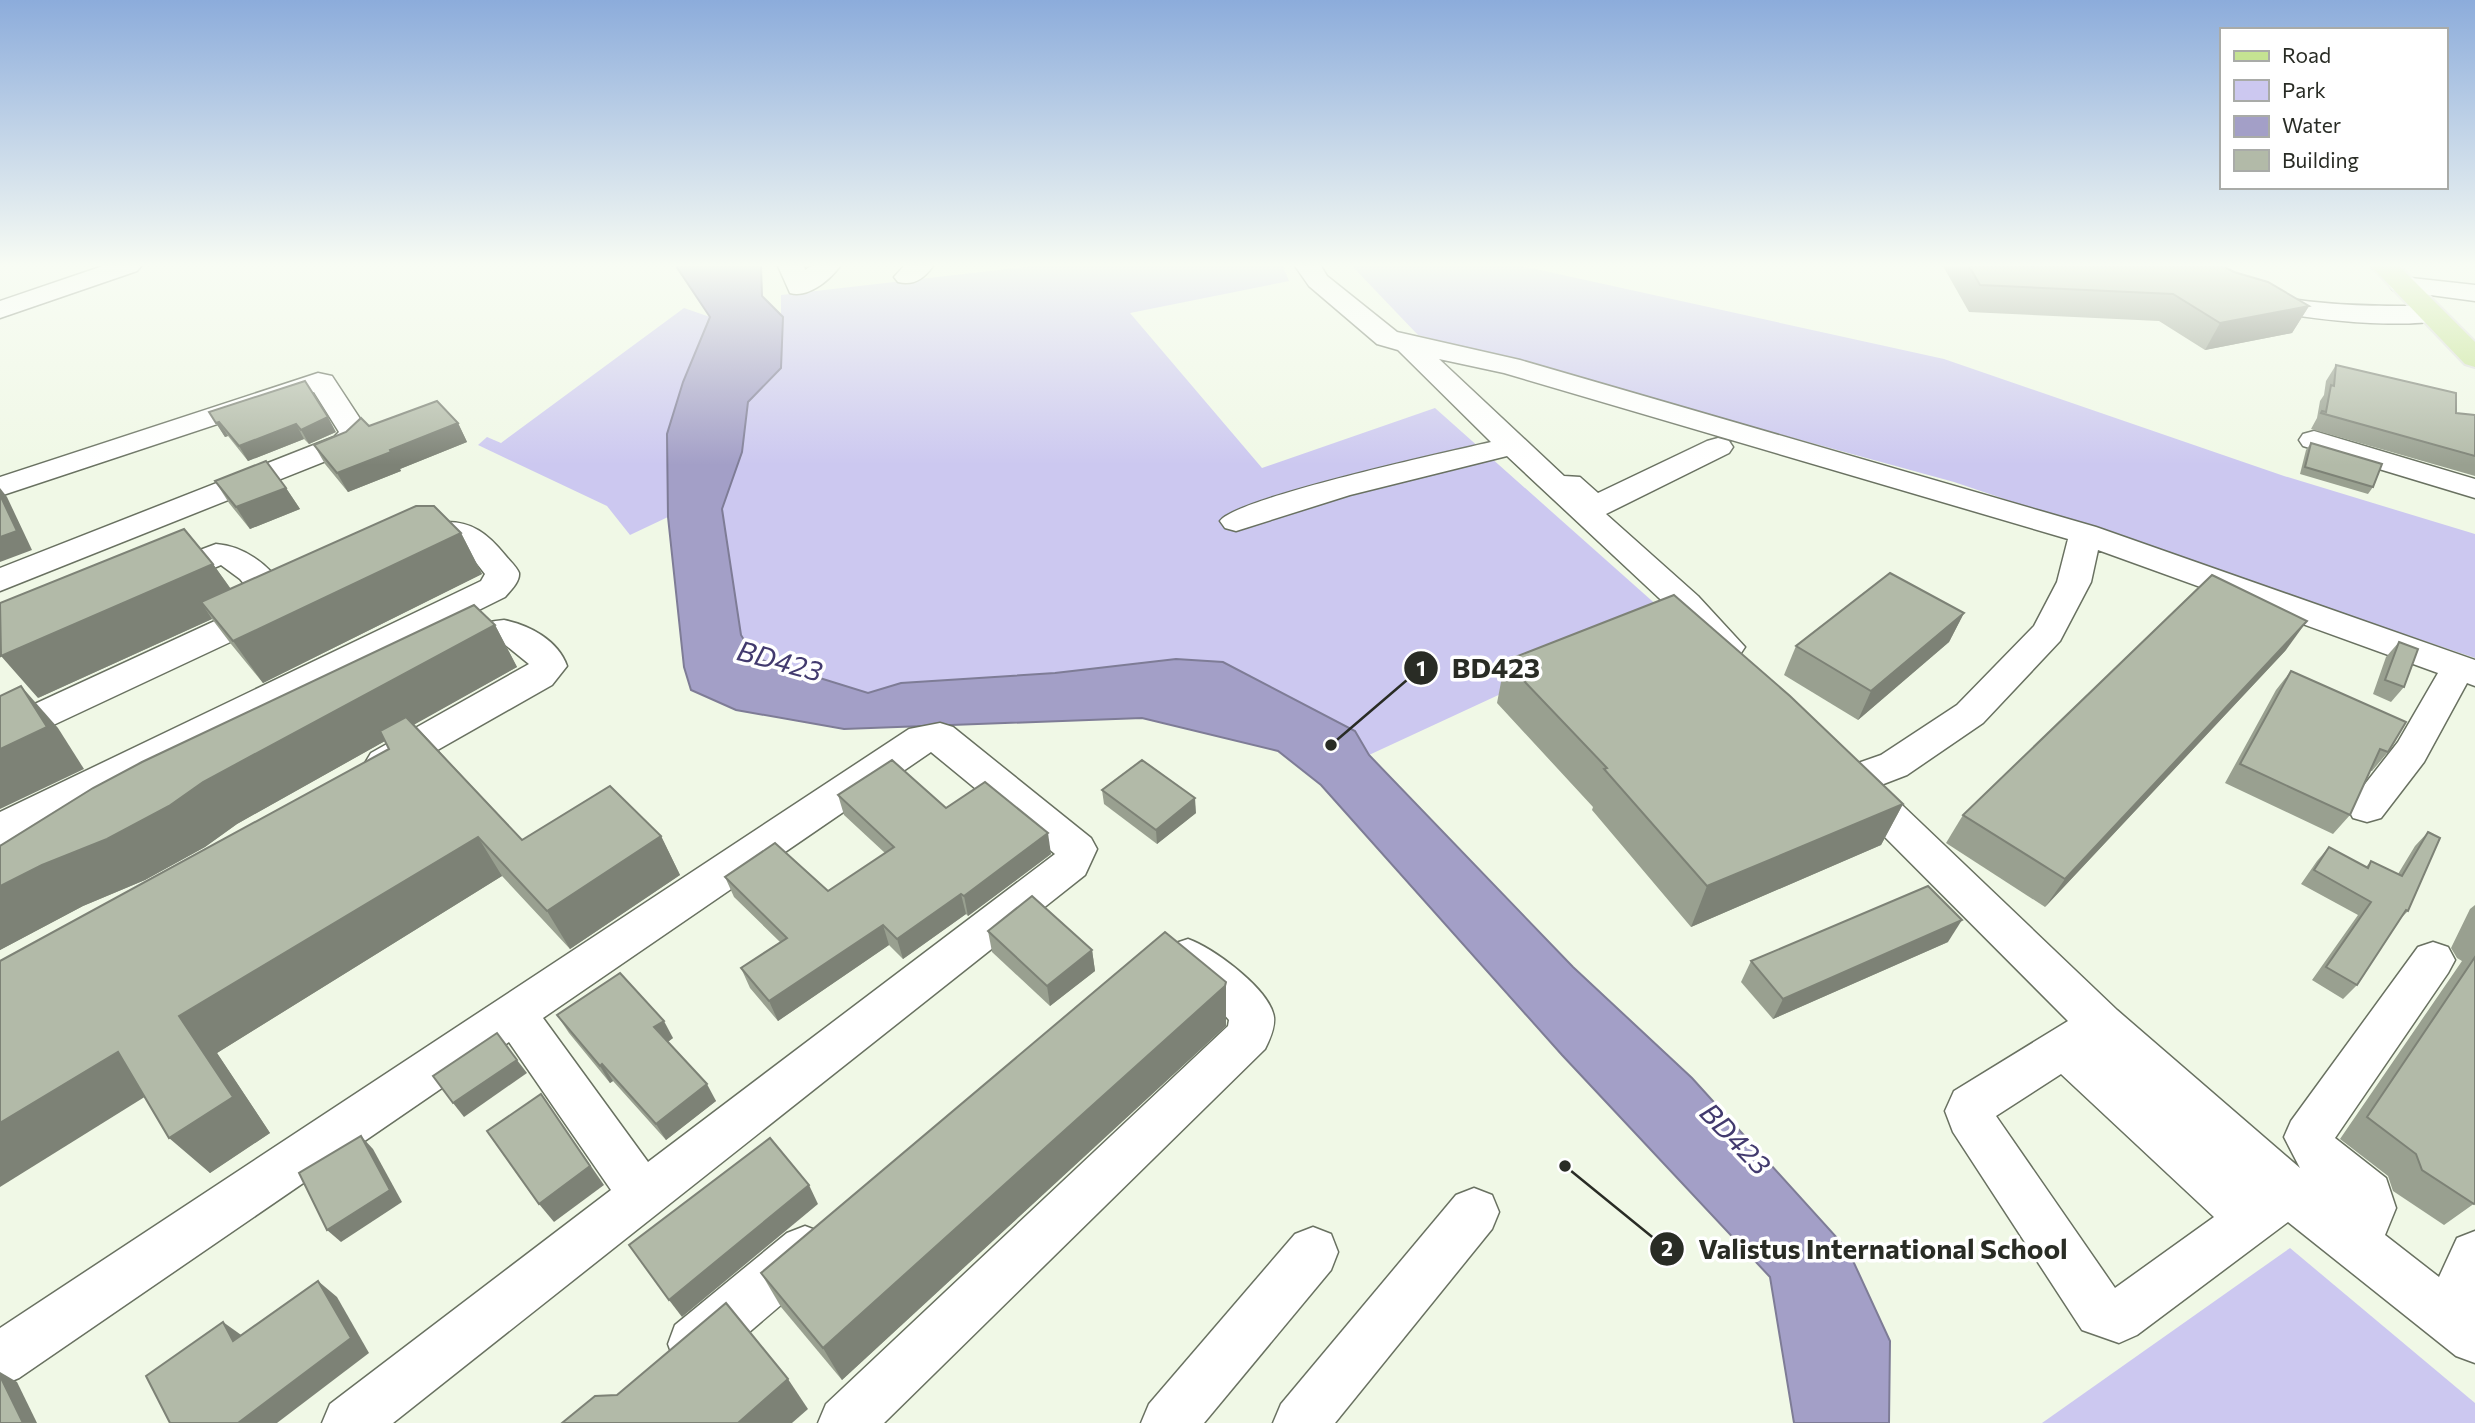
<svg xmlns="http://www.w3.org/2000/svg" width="2475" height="1423" viewBox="0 0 2475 1423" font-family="Commissioner,sans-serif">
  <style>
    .green { fill: #ccc8f0 }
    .water { fill: #a39fc7; stroke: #7e7c96; stroke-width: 2 }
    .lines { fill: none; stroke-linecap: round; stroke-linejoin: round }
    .minor-casing { stroke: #697161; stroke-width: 3 }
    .major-casing { stroke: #dddddc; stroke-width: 4 }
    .minor { fill: #fff; fill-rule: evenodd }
    .major { fill: #c5e392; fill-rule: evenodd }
    .wall { fill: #99a090 }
    .shaded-wall { fill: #7d8276 }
    .building { fill: #b2baa8; stroke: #7d8276; stroke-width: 2 }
    .labels { text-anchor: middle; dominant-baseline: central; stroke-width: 7; stroke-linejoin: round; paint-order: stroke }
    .water-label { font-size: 28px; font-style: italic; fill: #423a6e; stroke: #fff }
    .leader { fill: none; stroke: #292c25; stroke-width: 2.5 }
    .callout-dot { fill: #292c25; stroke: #fff; stroke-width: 2.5 }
    .mark-label { font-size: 21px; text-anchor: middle; font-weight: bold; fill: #fff }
    .callout-label { font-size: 28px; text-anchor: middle; font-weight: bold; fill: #292c25; stroke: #fff; stroke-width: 7; stroke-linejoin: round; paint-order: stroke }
  </style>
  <rect width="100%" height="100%" fill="#f0f8e6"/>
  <g class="green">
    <polygon points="1033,266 1283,266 1289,281 1130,313 1262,468 1435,408 1669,616 1369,755 1355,731 1176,659 1055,673 902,683 868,693 755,658 741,635 722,509 742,452 748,402 781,368 781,295"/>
    <polygon points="1352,266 1522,266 1944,359 2284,476 2475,534 2475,658 1954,482 1418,335"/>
    <polygon points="684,308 710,317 683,382 667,434 668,517 630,535 607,506 478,445 487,437 501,443"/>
    <polygon points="2290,1248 2475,1403 2475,1423 2042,1423"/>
  </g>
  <polygon class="water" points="676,266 761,266 762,296 783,317 781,368 748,402 742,452 722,509 741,635 755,658 868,693 901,683 1055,673 1176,659 1223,662 1355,731 1369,755 1573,967 1692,1078 1848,1250 1890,1341 1889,1423 1794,1423 1770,1277 1562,1055 1321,785 1278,751 1142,718 844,729 736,710 691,690 684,667 668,517 667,434 683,382 710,317"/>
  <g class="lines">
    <g class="minor-casing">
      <g id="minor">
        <polygon points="103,266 141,266 137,271 0,318 0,301"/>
        <path d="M 778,266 L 804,266 L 805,270 L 811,266 L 840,266 C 829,281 808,298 790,293 Z"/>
        <path d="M 904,266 L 933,266 C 924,279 913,286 898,282 L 894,277 Z"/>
        <path d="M 1295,266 L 1321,266 L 1327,276 L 1397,332 L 1520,360 L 2096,527 L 2475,660 L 2475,686 L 2467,683 L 2424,762 L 2381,818 L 2367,822 L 2353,818 L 2347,807 L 2398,742 L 2438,673 L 2098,550 L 2091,582 L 2060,641 L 1983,723 L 1907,775 L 1881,785 L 2117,1010 L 2300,1168 L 2284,1137 L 2291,1121 L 2418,947 L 2433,942 L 2448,947 L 2455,960 L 2448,973 L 2335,1138 L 2386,1178 L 2396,1208 L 2385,1235 L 2439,1277 L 2457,1238 L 2475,1231 L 2475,1363 L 2456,1356 L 2288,1222 L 2137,1335 L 2119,1343 L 2082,1330 L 1953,1132 L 1945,1111 L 1954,1091 L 2068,1021 L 1844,796 L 1833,780 L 1838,770 L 1881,755 L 1957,705 L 2034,626 L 2057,582 L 2068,539 L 1504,373 L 1439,359 L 1564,476 L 1580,477 L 1598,493 L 1707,441 L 1718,438 L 1729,441 L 1733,447 L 1729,453 L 1606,514 L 1698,596 L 1745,647 L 1739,656 L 1727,659 L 1715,656 L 1674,612 L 1507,456 L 1350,495 L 1236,531 L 1225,528 L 1220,521 C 1235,498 1452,451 1491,442 L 1398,350 L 1377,344 L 1309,286 ZM 2061,1074 L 2214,1217 L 2115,1288 L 1996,1116 Z"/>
        <path d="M 2183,266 L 2210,266 C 2253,309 2373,306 2431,306 L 2440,308 L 2444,314 L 2440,320 C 2394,331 2239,316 2201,286 C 2195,281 2188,273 2183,266 Z"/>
        <polygon points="2402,277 2475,285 2475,301 2393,290 2389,285 2393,280"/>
        <polygon points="318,373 332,376 370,434 356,449 0,591 0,568 334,437 339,432 314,392 0,496 0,477"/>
        <polygon points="2314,431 2475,479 2475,498 2303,446 2299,440 2303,434"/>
        <path d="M 444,522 C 472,521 488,534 505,555 C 509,560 517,567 519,573 C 520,582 510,591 505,597 L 14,841 L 0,845 L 0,812 L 481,581 L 485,574 L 471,556 L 454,542 C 434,543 421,555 402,550 L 397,543 L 402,536 Z"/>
        <path d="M 216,544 C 253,547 278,575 297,605 L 292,613 L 0,750 L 0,720 L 258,601 L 240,579 L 221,565 L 176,584 L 164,587 L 152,584 L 147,576 L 152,568 Z"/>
        <path d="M 504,620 C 529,625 558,640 567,666 L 552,685 L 397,773 L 384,777 L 371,773 L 365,763 L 371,753 L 529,664 L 503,643 L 454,662 L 442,659 L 436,650 C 448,631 483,622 504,620 Z"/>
        <path d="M 940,723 L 953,727 L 1091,838 L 1097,849 L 1085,875 L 393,1423 L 322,1423 L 330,1404 L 611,1190 L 509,1042 L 19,1378 L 0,1386 L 0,1328 L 909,729 ZM 931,752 L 1055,854 L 648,1162 L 543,1018 Z"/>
        <path d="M 1188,939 C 1213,948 1265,986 1273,1013 C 1277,1024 1270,1039 1265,1049 L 884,1423 L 818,1423 L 826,1404 L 1228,1026 L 1229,1020 C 1210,997 1180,984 1166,957 L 1173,944 Z"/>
        <polygon points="1474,1188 1492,1195 1499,1212 1492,1229 1335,1423 1273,1423 1281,1404 1456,1195"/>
        <polygon points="805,1226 823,1233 830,1251 823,1269 713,1363 694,1370 675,1363 668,1344 675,1325 787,1233"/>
        <polygon points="1313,1227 1331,1234 1338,1252 1331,1270 1204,1423 1141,1423 1149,1404 1295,1234"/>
      </g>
    </g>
    <g class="major-casing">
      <polygon id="major" points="2371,266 2399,266 2475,342 2475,367 2465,364"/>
    </g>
    <use href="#minor" class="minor"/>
    <use href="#major" class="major"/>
  </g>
  <g class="wall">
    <polygon points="1943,266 2223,266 2309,306 2292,333 2205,350 2159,321 1969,312"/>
    <polygon points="2336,365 2456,413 2475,415 2475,476 2311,429 2317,418 2320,401 2324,395 2326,381"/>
    <polygon points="209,412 336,432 309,444 304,439 248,461 228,436 225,437"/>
    <polygon points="458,423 467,442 400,469 401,471 348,492 325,464 314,445 369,426"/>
    <polygon points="2311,443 2373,487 2368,494 2300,474 2306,450"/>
    <polygon points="215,481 286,488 300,509 250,529 229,503"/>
    <polygon points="461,533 482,574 263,683 231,644 212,619 38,698 213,564 231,589"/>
    <polygon points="1964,613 1949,642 1858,720 1784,675 1796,646"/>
    <polygon points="495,625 517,667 414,724 522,840 661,836 680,875 570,949 502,876 217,1053 270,1133 210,1173 145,1097 389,749 385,741 237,824 205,847 145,880 83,906 0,950 0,846"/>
    <polygon points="2399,642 2404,687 2391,702 2373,694 2386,657"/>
    <polygon points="2286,650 2045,907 1946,843 1963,815"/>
    <polygon points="1505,661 1903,804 1881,845 1691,927 1592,810 1593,807 1497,703"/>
    <polygon points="2291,671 2388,752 2372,771 2370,771 2350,815 2333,834 2225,783 2276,690"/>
    <polygon points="1102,790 1196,813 1157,844 1104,804"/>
    <polygon points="838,795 946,808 1051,854 968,916 966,914 903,959 889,945 778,1021 750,988 741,968 780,942 734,897 725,877 828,891 885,853 844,815"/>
    <polygon points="2428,832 2408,911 2401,918 2357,985 2343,999 2312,980 2358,915 2301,884 2317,861 2329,847 2366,867 2371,861 2398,874 2415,846"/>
    <polygon points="2475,905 2475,1203 2444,1225 2393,1191 2388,1176 2340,1139 2462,961 2457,958 2451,948 2470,909"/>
    <polygon points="988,931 1092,950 1095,971 1050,1006 992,952"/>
    <polygon points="1948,942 1773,1019 1741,982 1751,961"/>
    <polygon points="1226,982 1226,1026 842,1380 781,1307 761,1273"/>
    <polygon points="557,1015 673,1038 667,1042 716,1101 666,1140 613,1081 610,1083 569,1033"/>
  </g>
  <g class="shaded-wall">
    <polygon points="2309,306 2292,333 2205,350 2220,323"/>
    <polygon points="328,417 336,432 309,444 301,430"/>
    <polygon points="219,422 228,436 225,437 216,423"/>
    <polygon points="458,423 467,442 400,469 401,471 348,492 337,473 390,450"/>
    <polygon points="296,424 304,439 248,461 239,446"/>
    <polygon points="0,488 7,497 32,550 0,562"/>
    <polygon points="286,488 300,509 250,529 236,507"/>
    <polygon points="461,533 482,574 263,683 233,641"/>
    <polygon points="213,564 242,605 201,602 212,619 38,698 1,656"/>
    <polygon points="1964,613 1949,642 1858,720 1871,691"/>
    <polygon points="2307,621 2286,650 2045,907 2065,879"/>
    <polygon points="495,625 517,667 237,824 205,847 145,880 83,906 0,950 0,886 203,782"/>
    <polygon points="21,686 58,728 84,769 0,809 0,749"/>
    <polygon points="1195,798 1196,813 1157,844 1156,830"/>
    <polygon points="1903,804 1881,845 1691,927 1707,886"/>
    <polygon points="1048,833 1051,854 968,916 964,896"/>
    <polygon points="661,836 680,875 570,949 547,911"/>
    <polygon points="478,837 502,876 217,1053 270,1133 210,1173 169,1138 179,1016"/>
    <polygon points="961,894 966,914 903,959 897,939"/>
    <polygon points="1962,920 1948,942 1773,1019 1783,999"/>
    <polygon points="883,925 889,945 778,1021 769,1001"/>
    <polygon points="1092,950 1095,971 1050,1006 1047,986"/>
    <polygon points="1226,982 1226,1026 842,1380 823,1348"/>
    <polygon points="664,1021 673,1038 664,1045 654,1027"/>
    <polygon points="118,1052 159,1088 0,1187 0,1123"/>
    <polygon points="517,1060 527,1073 464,1117 453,1103"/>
    <polygon points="602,1064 613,1081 610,1083 600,1066"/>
    <polygon points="707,1084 716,1101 666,1140 656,1124"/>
    <polygon points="541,1094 604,1185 554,1222 539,1204"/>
    <polygon points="361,1136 373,1149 402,1202 341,1242 327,1230"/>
    <polygon points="809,1185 818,1204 682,1317 669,1300"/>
    <polygon points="318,1281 337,1297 369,1353 277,1423 238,1423"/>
    <polygon points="223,1322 244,1337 233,1341"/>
    <polygon points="0,1372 17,1382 37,1423 23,1423 0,1376"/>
    <polygon points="788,1379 808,1409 792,1423 738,1423"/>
  </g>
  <g class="building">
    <polygon points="1969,266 2223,266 2234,272 2268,282 2309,306 2220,323 2173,294 1980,285"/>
    <polygon points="2336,365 2456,393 2456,413 2475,415 2475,456 2321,413 2322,411 2326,412 2331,385 2334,386"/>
    <polygon points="305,381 328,417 301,430 296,424 239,446 219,422 216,423 209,412"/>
    <polygon points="437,401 458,423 390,450 391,452 337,473 314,445 346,432 361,418 369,426"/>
    <polygon points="2311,443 2382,464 2373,487 2305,467"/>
    <polygon points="266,461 286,488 236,507 215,481"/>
    <polygon points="0,495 17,531 0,537"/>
    <polygon points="416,506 434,506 461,533 233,641 201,602"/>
    <polygon points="184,529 213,564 1,656 0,603"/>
    <polygon points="1890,573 1964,613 1871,691 1796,646"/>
    <polygon points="2212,575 2307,621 2065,879 1963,815"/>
    <polygon points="1674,595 1790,696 1903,804 1707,886 1604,769 1607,768 1505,661"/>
    <polygon points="474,605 495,625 203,782 169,806 107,839 42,865 0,886 0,846 93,788 142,762"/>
    <polygon points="2399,642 2418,649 2404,687 2385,680"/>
    <polygon points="2291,671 2406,722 2388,752 2380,749 2350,815 2240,764"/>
    <polygon points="21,686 47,727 0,749 0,696"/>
    <polygon points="406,717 522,840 610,786 661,836 547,911 478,837 179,1016 233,1097 169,1138 118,1052 0,1123 0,961 389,749 380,731"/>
    <polygon points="892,760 946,808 985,782 1048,833 964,896 961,894 897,939 883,925 769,1001 741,968 787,938 725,877 775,843 828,891 894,847 838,795"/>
    <polygon points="1142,760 1195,798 1156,830 1102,790"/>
    <polygon points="2428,832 2440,838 2408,911 2406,910 2357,985 2326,967 2371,902 2314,870 2329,847 2368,868 2371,861 2402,876"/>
    <polygon points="1928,886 1962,920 1783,999 1751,961"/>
    <polygon points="1032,896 1092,950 1047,986 988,931"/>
    <polygon points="1165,932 1226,982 1225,986 823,1348 761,1273"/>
    <polygon points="2475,957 2475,1203 2474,1204 2422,1170 2416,1154 2367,1117"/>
    <polygon points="620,973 664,1021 654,1027 707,1084 656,1124 602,1064 600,1066 557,1015"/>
    <polygon points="497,1033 517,1060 453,1103 433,1076"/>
    <polygon points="541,1094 590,1166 539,1204 487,1131"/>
    <polygon points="361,1136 390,1190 327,1230 299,1173"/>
    <polygon points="770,1138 809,1185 669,1300 629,1245"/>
    <polygon points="318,1281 351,1338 238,1423 170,1423 146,1376 223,1322 233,1341"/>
    <polygon points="726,1303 788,1379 738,1423 562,1423 595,1396 617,1395"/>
    <polygon points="0,1376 23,1423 0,1423"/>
  </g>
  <linearGradient id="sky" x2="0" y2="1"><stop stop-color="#8cacdb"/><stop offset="0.57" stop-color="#f8fcf4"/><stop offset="1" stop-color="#f8fcf4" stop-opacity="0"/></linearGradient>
  <rect width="2475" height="465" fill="url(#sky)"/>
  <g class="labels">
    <g class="water-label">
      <text transform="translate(780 660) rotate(15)">BD423</text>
      <text transform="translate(1736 1138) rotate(46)">BD423</text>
    </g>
  </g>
  <path class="leader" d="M1331 745L1421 668M1565 1166L1667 1249"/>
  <g class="callout-dot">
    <circle cx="1331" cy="745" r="7"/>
    <circle cx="1565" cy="1166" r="7"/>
    <circle cx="1421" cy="668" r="18"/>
    <circle cx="1667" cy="1249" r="18"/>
  </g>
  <g class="mark-label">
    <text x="1421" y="676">1</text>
    <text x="1667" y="1256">2</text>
  </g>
  <g class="callout-label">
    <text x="1496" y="678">BD423</text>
    <text x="1883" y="1259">Valistus International School</text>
  </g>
  <rect x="2220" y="28" width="228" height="161" fill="#ffffff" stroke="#a9aba8" stroke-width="2"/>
  <rect x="2234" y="51" width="35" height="10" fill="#c5e392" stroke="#a9aba8" stroke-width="2"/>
  <text x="2282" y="63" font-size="21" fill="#292c25">Road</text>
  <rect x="2234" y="80" width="35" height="21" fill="#ccc8f0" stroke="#a9aba8" stroke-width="2"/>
  <text x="2282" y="98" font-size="21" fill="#292c25">Park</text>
  <rect x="2234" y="116" width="35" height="21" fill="#a39fc7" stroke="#a9aba8" stroke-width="2"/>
  <text x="2282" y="133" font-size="21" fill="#292c25">Water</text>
  <rect x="2234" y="150" width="35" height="21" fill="#b2baa8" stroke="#a9aba8" stroke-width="2"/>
  <text x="2282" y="168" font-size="21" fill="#292c25">Building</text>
</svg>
